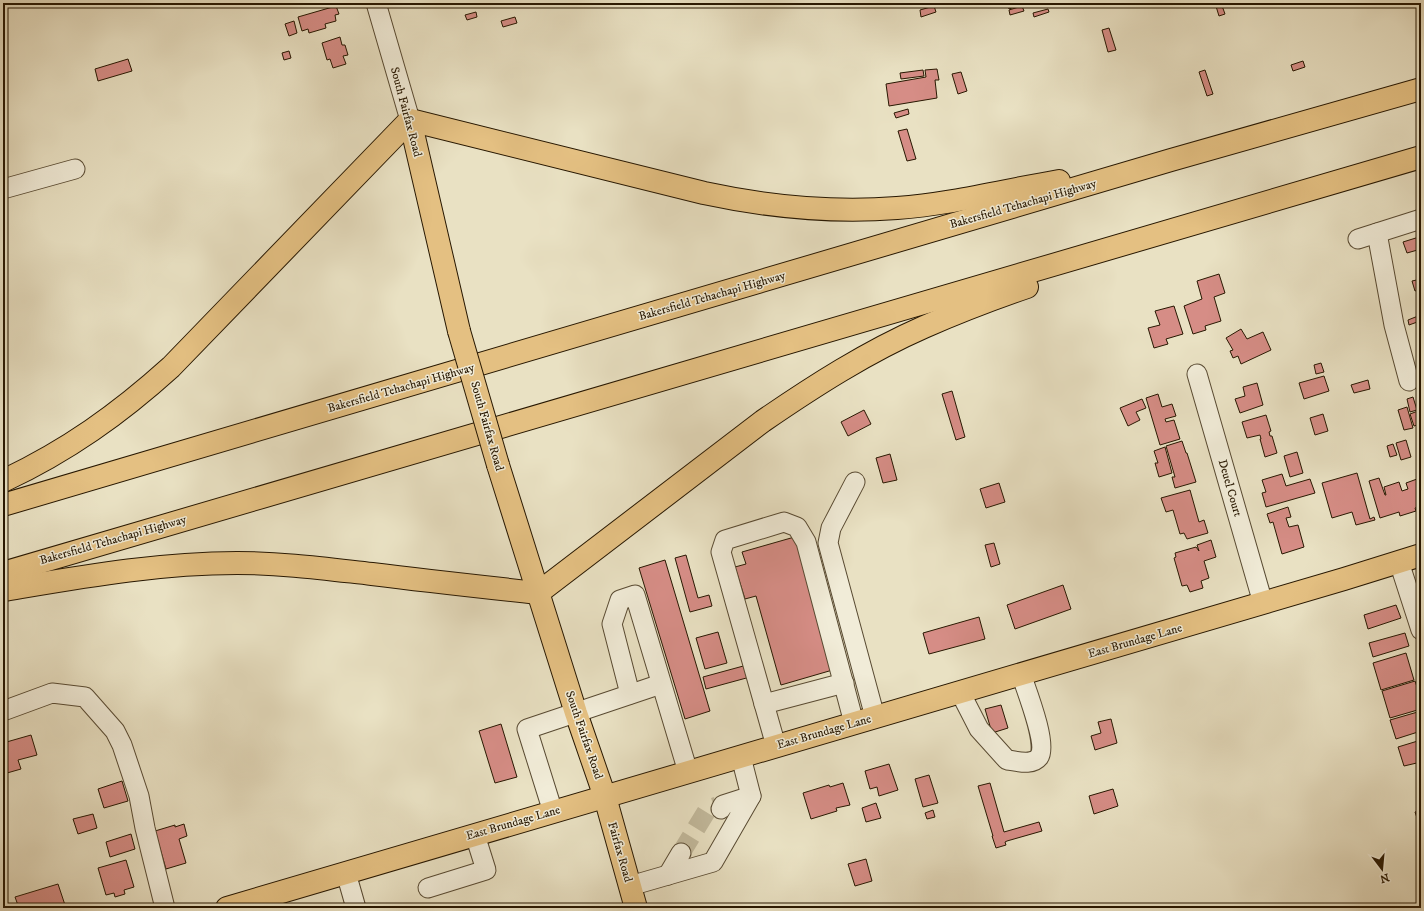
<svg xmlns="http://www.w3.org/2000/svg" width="1424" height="911" viewBox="0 0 1424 911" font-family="'IM FELL DW Pica',serif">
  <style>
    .building { fill: #d68d86; stroke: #271701 }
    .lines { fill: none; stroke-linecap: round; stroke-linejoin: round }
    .minor-tunnel { stroke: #c2b99c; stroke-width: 19; stroke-dasharray: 19 10; stroke-linecap: butt }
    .minor-casing { stroke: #584a32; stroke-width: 21 }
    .major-casing { stroke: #271701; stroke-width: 24 }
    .highway-casing { stroke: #271701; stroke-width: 24 }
    .minor { stroke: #f1ecd8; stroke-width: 19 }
    .major { stroke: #e4c082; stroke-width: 22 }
    .highway { stroke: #e4c082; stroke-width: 22 }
    .major-bridge-casing { stroke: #271701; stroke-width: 24; stroke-linecap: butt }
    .major-bridge { stroke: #e4c082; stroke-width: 22 }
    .labels { text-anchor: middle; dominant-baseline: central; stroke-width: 3; stroke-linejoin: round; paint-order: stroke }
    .street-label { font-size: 12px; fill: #271701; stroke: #f1ecd8 }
  </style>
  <rect width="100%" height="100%" fill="#e9e1c3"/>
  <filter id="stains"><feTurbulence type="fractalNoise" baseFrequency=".005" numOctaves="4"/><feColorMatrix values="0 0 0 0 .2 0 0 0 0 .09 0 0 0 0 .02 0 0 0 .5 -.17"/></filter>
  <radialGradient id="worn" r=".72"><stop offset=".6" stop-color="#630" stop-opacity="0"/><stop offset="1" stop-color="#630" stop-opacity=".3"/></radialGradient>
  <g class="building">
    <polygon points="1016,3 1023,3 1023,4 1009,9 1008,6"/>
    <polygon points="1215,3 1221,3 1225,14 1219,16"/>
    <polygon points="336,6 339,14 335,15 336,21 325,24 326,28 309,33 308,29 302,31 298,17"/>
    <polygon points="934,6 936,12 921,17 920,10"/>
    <polygon points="1022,6 1024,11 1010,15 1009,10"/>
    <polygon points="1048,9 1049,12 1034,17 1033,13"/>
    <polygon points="476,12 477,17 467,20 465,15"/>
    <polygon points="515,17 517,23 503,27 501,21"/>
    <polygon points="294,21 297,33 289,36 285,24"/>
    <polygon points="1109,28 1116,50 1108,52 1102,30"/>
    <polygon points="340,37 342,45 345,45 348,55 343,56 346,64 333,68 330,59 327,60 322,43"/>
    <polygon points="289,51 291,58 284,60 282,53"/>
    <polygon points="128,59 132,71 98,81 95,69"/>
    <polygon points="1303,61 1305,67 1293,71 1291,65"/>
    <polygon points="937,69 939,80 935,80 937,98 889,106 886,84 926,77 925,70"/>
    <polygon points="923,70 924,76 901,79 900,73"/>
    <polygon points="1205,70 1213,94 1207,96 1199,72"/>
    <polygon points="961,72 967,91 958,94 952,74"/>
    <polygon points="908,109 909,114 896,118 894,113"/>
    <polygon points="907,129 916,159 907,161 898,131"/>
    <polygon points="1419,237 1421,249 1407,253 1403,242"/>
    <polygon points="1219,274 1225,293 1214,297 1221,321 1205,326 1206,330 1193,334 1184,306 1202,299 1197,281"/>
    <polygon points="1421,279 1421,289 1415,291 1412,281"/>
    <polygon points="1174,306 1183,334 1166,339 1168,344 1154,348 1148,328 1160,325 1155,311"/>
    <polygon points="1418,316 1420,321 1409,325 1408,320"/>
    <polygon points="1241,329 1247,339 1263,332 1271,350 1241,364 1238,356 1233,358 1230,351 1233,350 1226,338"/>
    <polygon points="1321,363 1324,372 1316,374 1314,365"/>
    <polygon points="1324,376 1329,391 1304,399 1299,383"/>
    <polygon points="1368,380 1370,389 1354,393 1351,385"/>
    <polygon points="1257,383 1263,405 1240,413 1235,399 1245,396 1243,387"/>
    <polygon points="952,391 965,437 956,440 942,394"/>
    <polygon points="1158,394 1162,407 1172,404 1176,416 1165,419 1166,422 1174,420 1180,439 1160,445 1146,398"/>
    <polygon points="1413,397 1417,410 1410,412 1407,399"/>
    <polygon points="1142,399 1146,408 1136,412 1140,420 1128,426 1120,408"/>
    <polygon points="1407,407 1413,428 1404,430 1398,410"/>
    <polygon points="864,410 871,424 848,436 841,422"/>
    <polygon points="1418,411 1421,424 1414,426 1410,414"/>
    <polygon points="1323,414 1328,431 1315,435 1310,418"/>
    <polygon points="1266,415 1271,431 1269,432 1270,436 1272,436 1277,453 1265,457 1260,439 1261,439 1260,435 1247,438 1242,422"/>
    <polygon points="1406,440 1411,457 1401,460 1396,443"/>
    <polygon points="1182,441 1186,453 1187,453 1196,482 1175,488 1172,477 1175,477 1166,446"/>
    <polygon points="1393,444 1397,455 1390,457 1387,446"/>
    <polygon points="1165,447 1172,473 1159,477 1155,463 1158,463 1154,451"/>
    <polygon points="1297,452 1303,473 1290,477 1284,456"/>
    <polygon points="890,454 897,480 883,483 876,458"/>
    <polygon points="1357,473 1370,519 1374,517 1375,520 1356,525 1352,512 1332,518 1322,483"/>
    <polygon points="1282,474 1286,486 1310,479 1315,493 1266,507 1262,493 1266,492 1262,480"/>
    <polygon points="1379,478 1385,495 1386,495 1384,487 1399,482 1402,491 1408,489 1406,483 1417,479 1421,492 1421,506 1415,508 1416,511 1400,516 1399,512 1380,518 1369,481"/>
    <polygon points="999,483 1005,502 986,508 980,489"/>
    <polygon points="1190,490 1199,522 1204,520 1208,533 1187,539 1184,533 1180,534 1173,510 1166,512 1161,498"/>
    <polygon points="1288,507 1291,517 1286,518 1289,527 1298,525 1304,547 1282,554 1273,522 1270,523 1267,514"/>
    <polygon points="798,536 836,669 781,685 756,596 745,599 735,567 746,564 742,552"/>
    <polygon points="1211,540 1216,557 1204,561 1209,578 1201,581 1203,588 1190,592 1187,585 1182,586 1174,558 1176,557 1175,553 1196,547 1199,551 1197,545"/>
    <polygon points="994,543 1000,564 991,567 985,545"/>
    <polygon points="686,555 698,598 709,595 712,606 690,612 675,558"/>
    <polygon points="665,560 710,711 685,719 639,568"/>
    <polygon points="1063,585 1071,609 1015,629 1007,605"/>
    <polygon points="1396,605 1401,618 1368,629 1364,615"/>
    <polygon points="979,617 985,639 929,654 923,633"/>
    <polygon points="718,632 727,663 705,669 696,638"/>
    <polygon points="1405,633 1409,646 1373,657 1369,643"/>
    <polygon points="1406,653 1414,680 1381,690 1373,663"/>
    <polygon points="747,665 750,677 706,689 703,677"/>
    <polygon points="1415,681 1421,699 1421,709 1390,718 1382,691"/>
    <polygon points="1001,705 1008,728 992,733 985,709"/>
    <polygon points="1421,711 1421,731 1396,739 1390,720"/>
    <polygon points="1111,719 1117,743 1095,750 1091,736 1101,733 1098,722"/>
    <polygon points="501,724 517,777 495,783 479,731"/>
    <polygon points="31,735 37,755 18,760 21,769 7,773 3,758 4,756 3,743"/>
    <polygon points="1421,740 1421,762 1404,766 1398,747"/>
    <polygon points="889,764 898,790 879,796 877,787 870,789 865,771"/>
    <polygon points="929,775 938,803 923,807 915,779"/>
    <polygon points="122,781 128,801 104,808 98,789"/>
    <polygon points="843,783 850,805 836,808 837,811 811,819 803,793 829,785 830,787"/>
    <polygon points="990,783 1004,832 1039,822 1042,831 1007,841 1005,842 1006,845 996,848 992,836 993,836 978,786"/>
    <polygon points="1113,789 1118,806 1094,814 1089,796"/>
    <polygon points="876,803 881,818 866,822 862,808"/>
    <polygon points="933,810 935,817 927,819 925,813"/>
    <polygon points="1421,810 1421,824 1419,824 1415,812"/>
    <polygon points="93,814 97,828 78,834 73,819"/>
    <polygon points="184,824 187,836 179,839 186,863 166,869 155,831 175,825 175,827"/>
    <polygon points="131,834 135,849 110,857 106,842"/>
    <polygon points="866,859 872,881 855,886 848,864"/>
    <polygon points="126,860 134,887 124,890 125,894 115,897 114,893 106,895 98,868"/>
    <polygon points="58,884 65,905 55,908 19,908 15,897"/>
  </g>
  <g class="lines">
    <polyline class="minor-tunnel" points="681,853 708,809 717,806"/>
    <g class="minor-casing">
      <g id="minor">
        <polyline points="376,3 410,120"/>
        <polyline points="3,189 75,169"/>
        <polyline points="1377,233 1394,325 1409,381"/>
        <polyline points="1358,239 1421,219"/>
        <polyline points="1197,374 1263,603"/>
        <polyline points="855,482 831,528 828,543 875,717"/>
        <polyline points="1399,562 1421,630"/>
        <path d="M 960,692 L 979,729 L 1007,760 C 1017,761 1032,766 1039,757 C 1048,745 1026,689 1021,674"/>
        <polyline points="630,694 612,624 620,600 635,595 688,772"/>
        <polyline points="764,704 844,683"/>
        <polyline points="3,711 52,693 85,697 115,731 122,745 139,796 145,828 165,908"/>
        <polyline points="776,746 721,552 725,540 784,522 797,527 806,542 854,723"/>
        <polyline points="721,809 723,805 751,796"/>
        <polyline points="553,812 527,729 661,684"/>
        <polyline points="346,873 356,908"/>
        <polyline points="668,875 681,853"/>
        <polyline points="630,886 713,862 751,796 741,757"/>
        <polyline points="428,888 486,870 475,835"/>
      </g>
    </g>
    <g class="major-casing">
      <g id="major">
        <polyline points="410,120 459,331"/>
        <polyline points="498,465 576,713 605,797 636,908"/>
        <polyline points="227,908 1344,579 1421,555"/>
      </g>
    </g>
    <g class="highway-casing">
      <g id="highway">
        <path d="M 3,481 C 67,451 119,414 171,367 L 410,120 L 704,193 C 769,207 831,213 897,208 C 951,204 1006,190 1059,181"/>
        <polyline points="3,505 1171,160 1421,89"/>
        <polyline points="3,573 1421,157"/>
        <path d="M 3,590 C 81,577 158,563 237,563 C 283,563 327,569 372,574 C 428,581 483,587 538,593 L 763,421 C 814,386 867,352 924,327 C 958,312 992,299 1027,287"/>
      </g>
    </g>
    <use href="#minor" class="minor"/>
    <use href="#major" class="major"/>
    <use href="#highway" class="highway"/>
    <g class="major-bridge-casing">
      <polyline id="major-bridge" points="459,331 498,465"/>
    </g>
    <use href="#major-bridge" class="major-bridge"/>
  </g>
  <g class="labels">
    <g class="street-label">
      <text transform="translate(406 112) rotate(75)">South Fairfax Road</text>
      <text transform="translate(1023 204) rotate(-16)">Bakersfield Tehachapi Highway</text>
      <text transform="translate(712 296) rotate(-16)">Bakersfield Tehachapi Highway</text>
      <text transform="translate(401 388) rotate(-16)">Bakersfield Tehachapi Highway</text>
      <text transform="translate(487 426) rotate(74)">South Fairfax Road</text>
      <text transform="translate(1230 488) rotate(74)">Deuel Court</text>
      <text transform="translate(113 540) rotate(-16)">Bakersfield Tehachapi Highway</text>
      <text transform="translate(1135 641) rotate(-16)">East Brundage Lane</text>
      <text transform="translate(824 732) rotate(-16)">East Brundage Lane</text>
      <text transform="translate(584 735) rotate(71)">South Fairfax Road</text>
      <text transform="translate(513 823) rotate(-16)">East Brundage Lane</text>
      <text transform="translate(620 852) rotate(74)">Fairfax Road</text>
    </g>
  </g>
  <rect width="1424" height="911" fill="none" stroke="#e9e1c3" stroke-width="16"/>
  <rect x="4" y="4" width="1416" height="903" fill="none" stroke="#271701" stroke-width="2"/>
  <rect x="8" y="8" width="1408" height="895" fill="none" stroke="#271701"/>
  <g transform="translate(1382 869) rotate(164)" stroke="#f1ecd8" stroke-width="3" paint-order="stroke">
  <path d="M0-3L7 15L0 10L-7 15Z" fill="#271701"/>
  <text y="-6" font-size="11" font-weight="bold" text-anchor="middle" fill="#271701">N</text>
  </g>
  <rect width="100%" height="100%" filter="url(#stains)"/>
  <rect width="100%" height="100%" fill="url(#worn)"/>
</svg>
